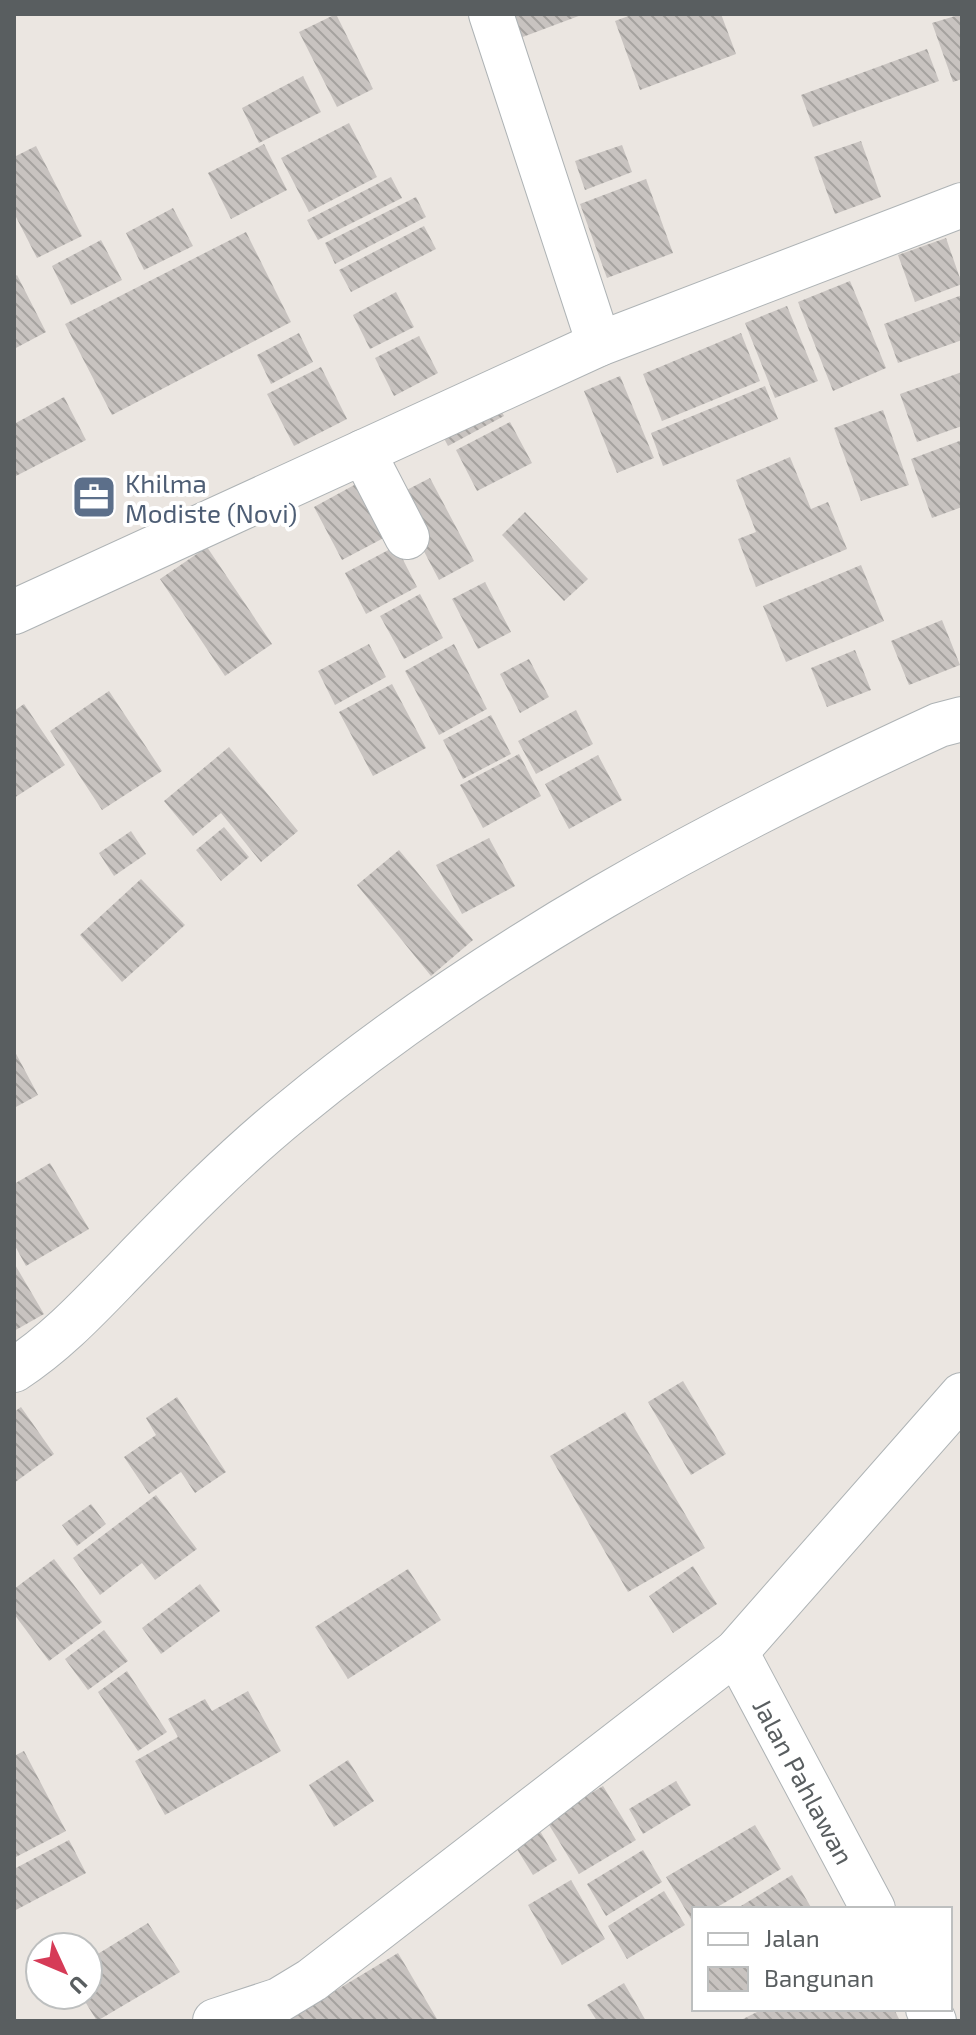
<svg xmlns="http://www.w3.org/2000/svg" width="976" height="2035" viewBox="0 0 976 2035" font-family="'Exo 2',sans-serif">
  <style>
    .building { fill: url(#building-back-hatch) }
    .lines { fill: none; stroke-linecap: round; stroke-linejoin: round }
    .street-casing { stroke: #aeb3b5; stroke-width: 46 }
    .street { stroke: #fff; stroke-width: 44 }
    .labels { text-anchor: middle; dominant-baseline: central; stroke-width: 8; stroke-linejoin: round; paint-order: stroke }
    .service-label { font-size: 26px; fill: #4e5e75; stroke: #fff; text-anchor: start }
    .street-label { font-size: 26px; fill: #595e60; stroke: #fff }
  </style>
  <defs>
    <pattern id="building-back-hatch" width="6" height="6" patternUnits="userSpaceOnUse" patternTransform="scale(2)"><rect width="6" height="6" fill="#c8c3c0"/><path d="M-1 5l2 2M0 0l6 6M5-1l2 2" fill="none" stroke="#a5a29f"/></pattern>
  </defs>
  <rect width="100%" height="100%" fill="#ebe6e1"/>
  <g class="building">
    <polygon points="336,14 373,89 337,107 299,32"/>
    <polygon points="512,14 584,14 520,38"/>
    <polygon points="634,14 721,14 736,54 640,90 615,21"/>
    <polygon points="962,14 962,79 953,82 932,23"/>
    <polygon points="927,49 939,81 813,127 801,95"/>
    <polygon points="303,76 321,112 259,143 242,108"/>
    <polygon points="349,123 377,177 309,212 281,158"/>
    <polygon points="861,141 881,197 835,214 814,157"/>
    <polygon points="264,144 287,190 231,219 208,173"/>
    <polygon points="622,145 632,172 585,190 575,161"/>
    <polygon points="36,146 82,236 37,258 14,213 14,157"/>
    <polygon points="391,177 402,198 318,240 307,220"/>
    <polygon points="646,179 673,253 607,278 580,204"/>
    <polygon points="416,197 426,217 335,264 325,243"/>
    <polygon points="173,208 193,246 144,270 126,233"/>
    <polygon points="424,226 436,249 351,292 339,270"/>
    <polygon points="246,232 291,322 112,415 65,324"/>
    <polygon points="946,238 962,284 915,302 898,255"/>
    <polygon points="101,240 122,280 71,305 52,266"/>
    <polygon points="17,275 46,332 14,349 14,277"/>
    <polygon points="850,281 886,368 833,391 798,302"/>
    <polygon points="396,292 414,327 370,349 353,315"/>
    <polygon points="962,295 962,340 898,363 884,324"/>
    <polygon points="787,306 818,381 775,398 745,323"/>
    <polygon points="299,333 313,362 271,384 257,355"/>
    <polygon points="741,333 760,381 662,421 643,374"/>
    <polygon points="419,336 438,373 394,396 375,358"/>
    <polygon points="321,367 347,419 294,446 267,394"/>
    <polygon points="962,372 962,426 917,442 900,394"/>
    <polygon points="620,376 654,458 617,473 584,391"/>
    <polygon points="765,386 778,419 663,466 651,433"/>
    <polygon points="64,397 86,440 14,477 14,424"/>
    <polygon points="494,397 504,416 448,446 438,427"/>
    <polygon points="883,410 909,485 861,501 834,428"/>
    <polygon points="510,422 532,463 477,491 456,450"/>
    <polygon points="962,440 962,507 932,518 911,459"/>
    <polygon points="790,457 811,509 828,502 847,549 756,587 738,539 756,532 736,480"/>
    <polygon points="367,478 395,532 342,560 314,507"/>
    <polygon points="430,478 474,561 439,580 395,496"/>
    <polygon points="525,512 588,579 564,601 502,535"/>
    <polygon points="396,546 417,587 366,614 345,573"/>
    <polygon points="207,547 272,644 225,676 160,579"/>
    <polygon points="861,565 884,621 786,662 763,606"/>
    <polygon points="485,582 511,632 478,649 452,599"/>
    <polygon points="420,594 443,638 404,659 380,616"/>
    <polygon points="942,620 960,665 909,685 891,641"/>
    <polygon points="369,644 386,677 335,705 318,671"/>
    <polygon points="454,644 487,709 439,735 405,671"/>
    <polygon points="855,650 871,690 827,707 811,668"/>
    <polygon points="529,659 549,697 520,713 500,674"/>
    <polygon points="392,684 426,748 373,776 339,712"/>
    <polygon points="109,691 162,771 102,810 50,731"/>
    <polygon points="24,704 65,765 14,798 14,711"/>
    <polygon points="576,710 593,744 536,774 518,741"/>
    <polygon points="491,715 511,754 463,779 443,740"/>
    <polygon points="229,747 298,831 261,862 221,813 193,836 164,801"/>
    <polygon points="519,754 541,796 483,828 460,785"/>
    <polygon points="598,755 622,800 569,829 545,784"/>
    <polygon points="224,827 249,857 221,881 196,850"/>
    <polygon points="131,831 146,854 114,876 99,853"/>
    <polygon points="489,838 515,886 462,914 436,865"/>
    <polygon points="399,850 473,940 431,976 357,885"/>
    <polygon points="141,879 185,925 122,982 80,935"/>
    <polygon points="14,1050 38,1095 14,1108"/>
    <polygon points="50,1163 89,1229 26,1266 14,1244 14,1184"/>
    <polygon points="14,1263 44,1314 14,1331"/>
    <polygon points="683,1381 726,1454 691,1475 648,1402"/>
    <polygon points="177,1397 226,1472 195,1493 181,1472 149,1494 124,1457 156,1435 146,1418"/>
    <polygon points="21,1407 54,1454 14,1483 14,1412"/>
    <polygon points="625,1412 705,1548 628,1592 550,1456"/>
    <polygon points="156,1495 197,1549 155,1580 142,1563 100,1595 73,1558"/>
    <polygon points="91,1504 106,1524 77,1546 62,1525"/>
    <polygon points="54,1559 102,1622 49,1661 14,1614 14,1589"/>
    <polygon points="693,1566 717,1604 673,1633 649,1596"/>
    <polygon points="408,1569 441,1620 348,1679 315,1627"/>
    <polygon points="200,1584 220,1611 161,1654 142,1628"/>
    <polygon points="104,1630 128,1661 88,1690 65,1659"/>
    <polygon points="127,1671 167,1732 138,1751 98,1692"/>
    <polygon points="248,1691 281,1751 165,1815 135,1761 178,1737 168,1719 205,1699 212,1711"/>
    <polygon points="24,1751 66,1831 14,1858 14,1756"/>
    <polygon points="348,1760 374,1801 334,1827 309,1785"/>
    <polygon points="676,1781 691,1805 643,1834 629,1809"/>
    <polygon points="603,1786 636,1840 579,1874 546,1820"/>
    <polygon points="755,1825 781,1869 714,1909 694,1909 694,1924 666,1877"/>
    <polygon points="540,1831 557,1860 533,1875 515,1846"/>
    <polygon points="69,1840 86,1873 14,1911 14,1869"/>
    <polygon points="643,1850 662,1882 606,1916 587,1884"/>
    <polygon points="792,1875 812,1909 736,1909"/>
    <polygon points="571,1880 605,1939 562,1965 528,1905"/>
    <polygon points="664,1891 685,1925 627,1959 608,1926"/>
    <polygon points="148,1923 180,1972 97,2021 81,1995 88,1995 88,1960"/>
    <polygon points="398,1953 437,2019 285,2021"/>
    <polygon points="624,1983 646,2021 597,2021 587,2005"/>
    <polygon points="763,2009 894,2009 900,2021 739,2021"/>
  </g>
  <g class="lines">
    <g class="street-casing">
      <g id="street">
        <polyline points="491,14 599,344"/>
        <polyline points="363,452 407,537"/>
        <polyline points="14,612 599,344 962,205"/>
        <path d="M 14,1370 C 57,1342 90,1306 126,1269 C 179,1214 233,1159 292,1111 C 487,950 710,830 939,725 L 962,719"/>
        <path id="s1" d="M 736,1652 L 873,1909"/>
        <polyline points="928,2009 934,2021"/>
        <polyline points="215,2021 279,2000 312,1980 736,1652 962,1395"/>
      </g>
    </g>
    <use href="#street" class="street"/>
  </g>
  <defs>
    <g id="office-square" transform="scale(2.3)"><rect x="-9" y="-9" width="18" height="18" rx="4" fill="#5c6f8a" stroke="#fff"/><path d="M-6-3h4V-5.5h4V-3h4V5H-6ZM-1-4.5V-3h2v-1.5ZM-6 0V1H6V0Z" fill="#fff"/></g>
  </defs>
  <g fill-rule="evenodd">
    <use href="#office-square" x="94" y="497"/>
  </g>
  <g class="labels">
    <g class="service-label">
      <text x="125" y="482">Khilma<tspan x="125" dy="30">Modiste (Novi)</tspan></text>
    </g>
    <g class="street-label">
      <text stroke="none"><textPath href="#s1" startOffset="146">Jalan Pahlawan</textPath></text>
    </g>
  </g>
  <rect width="976" height="2035" fill="none" stroke="#595e60" stroke-width="32"/>
  <rect x="692" y="1907" width="260" height="104" fill="#ffffff" stroke="#bdbfbf" stroke-width="2"/>
  <rect x="708" y="1933" width="40" height="12" fill="#ffffff" stroke="#bdbfbf" stroke-width="2"/>
  <text x="764" y="1947" font-size="24" fill="#595e60">Jalan</text>
  <rect x="708" y="1967" width="40" height="24" fill="url(#building-back-hatch)" stroke="#bdbfbf" stroke-width="2"/>
  <text x="764" y="1987" font-size="24" fill="#595e60">Bangunan</text>
  <g transform="translate(64 1971) rotate(134)"><circle r="38" fill="#ffffff" stroke="#bdbfbf" stroke-width="2"/>
  <path d="M0-6L14 30L0 20L-14 30Z" fill="#d63b57"/>
  <text y="-12" font-size="22" font-weight="bold" text-anchor="middle" fill="#595e60">U</text>
  </g>
</svg>
